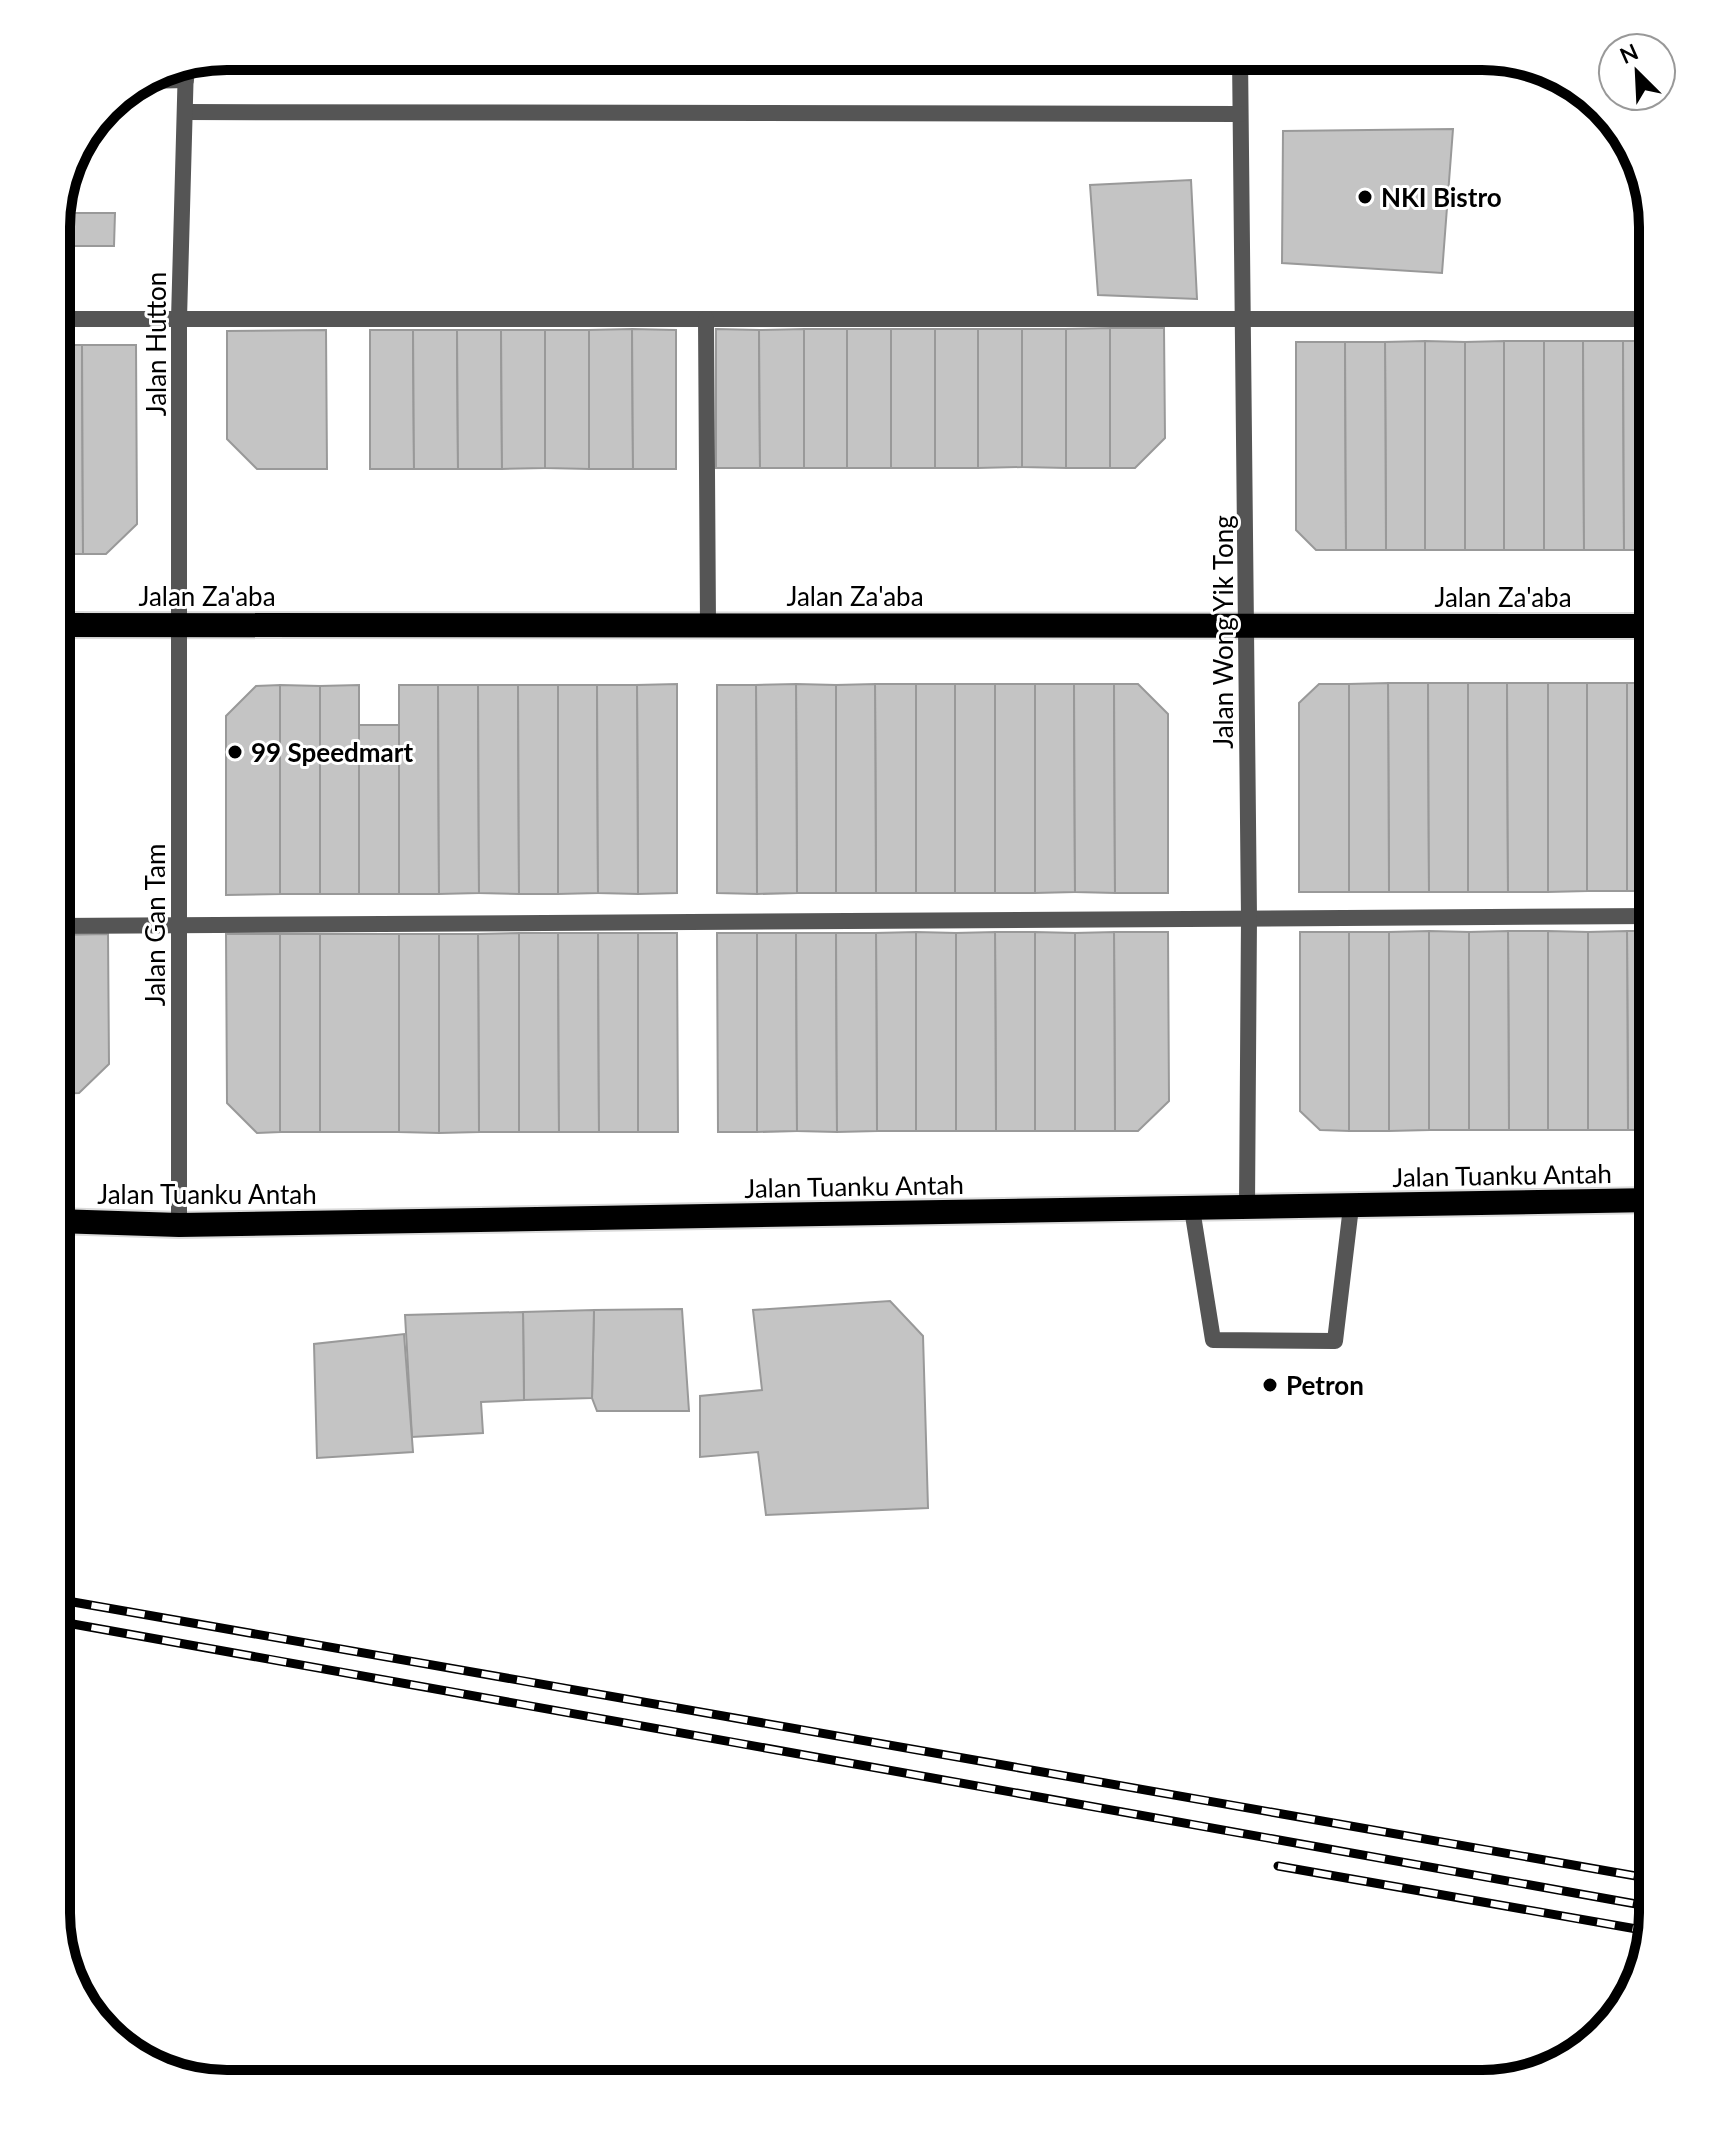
<svg xmlns="http://www.w3.org/2000/svg" width="1709" height="2140" viewBox="0 0 1709 2140" font-family="Lato,sans-serif">
  <style>
    .building { fill: #c4c4c4; stroke: #999; stroke-width: 2 }
    .lines { fill: none; stroke-linecap: round; stroke-linejoin: round }
    .highway-casing { stroke: #dbdbdb; stroke-width: 28 }
    .lane { stroke: #555; stroke-width: 16 }
    .street { stroke: #555; stroke-width: 16 }
    .highway { stroke: #000; stroke-width: 24 }
    .rail-casing { stroke: #000; stroke-width: 9 }
    .rail { stroke: #fff; stroke-width: 6; stroke-dasharray: 18; stroke-linecap: butt }
    .poi-dot { fill: #000; stroke: #fff; stroke-width: 3 }
    .labels { text-anchor: middle; dominant-baseline: central; stroke-width: 6; stroke-linejoin: round; paint-order: stroke }
    .poi-label { font-size: 26px; font-weight: bold; fill: #000; stroke: #fff; text-anchor: start }
    .street-label { font-size: 26px; fill: #000; stroke: #fff }
    .rim { fill: none; stroke: #000; stroke-width: 10 }
  </style>
  <rect width="100%" height="100%" fill="#fff"/>
  <g class="building">
    <polygon points="1453,129 1442,273 1282,263 1283,131"/>
    <polygon points="1191,180 1197,299 1098,295 1090,185"/>
    <polygon points="64,186 69,186 69,197 74,197 74,213 115,213 114,246 74,246 73,271 56,271 56,215"/>
    <polygon points="1110,328 1164,328 1165,438 1135,468 1110,468"/>
    <polygon points="1110,328 1110,468 1066,468 1066,329"/>
    <polygon points="632,329 633,469 589,469 589,330"/>
    <polygon points="632,329 676,330 676,469 633,469"/>
    <polygon points="716,329 759,330 760,468 716,468"/>
    <rect x="804" y="329" width="43" height="139"/>
    <polygon points="804,329 804,468 760,468 759,330"/>
    <rect x="847" y="329" width="44" height="139"/>
    <rect x="891" y="329" width="44" height="139"/>
    <rect x="935" y="329" width="43" height="139"/>
    <polygon points="978,329 1022,329 1022,467 978,468"/>
    <polygon points="1022,329 1066,329 1066,468 1022,467"/>
    <polygon points="326,330 327,469 257,469 227,439 227,331"/>
    <polygon points="370,330 413,330 414,469 370,469"/>
    <polygon points="413,330 457,330 458,469 414,469"/>
    <polygon points="457,330 501,330 502,469 458,469"/>
    <polygon points="501,330 545,330 545,468 502,469"/>
    <polygon points="545,330 589,330 589,469 545,468"/>
    <polygon points="1425,341 1465,342 1465,550 1425,550"/>
    <polygon points="1425,341 1425,550 1386,550 1385,342"/>
    <rect x="1504" y="341" width="40" height="209"/>
    <polygon points="1504,341 1504,550 1465,550 1465,342"/>
    <polygon points="1544,341 1583,341 1584,550 1544,550"/>
    <polygon points="1583,341 1623,341 1624,550 1584,550"/>
    <polygon points="1623,341 1653,341 1653,550 1624,550"/>
    <polygon points="1296,342 1345,342 1346,550 1316,550 1296,530"/>
    <polygon points="1345,342 1385,342 1386,550 1346,550"/>
    <polygon points="56,345 82,345 83,554 56,554"/>
    <polygon points="82,345 136,345 137,524 106,554 83,554"/>
    <polygon points="1388,683 1428,683 1429,892 1389,892"/>
    <polygon points="1388,683 1389,892 1349,892 1349,684"/>
    <polygon points="1428,683 1468,683 1468,892 1429,892"/>
    <polygon points="1468,683 1507,683 1508,892 1468,892"/>
    <polygon points="1507,683 1548,683 1548,892 1508,892"/>
    <polygon points="1548,683 1587,683 1587,891 1548,892"/>
    <rect x="1587" y="683" width="40" height="208"/>
    <rect x="1627" y="683" width="26" height="208"/>
    <polygon points="677,684 677,893 638,894 637,685"/>
    <polygon points="796,684 836,685 836,893 797,893"/>
    <polygon points="796,684 797,893 757,894 756,685"/>
    <polygon points="875,684 916,684 916,893 876,893"/>
    <polygon points="875,684 876,893 836,893 836,685"/>
    <rect x="916" y="684" width="39" height="209"/>
    <rect x="955" y="684" width="40" height="209"/>
    <rect x="995" y="684" width="40" height="209"/>
    <polygon points="1035,684 1074,684 1075,892 1035,893"/>
    <polygon points="1074,684 1114,684 1115,893 1075,892"/>
    <polygon points="1114,684 1138,684 1168,714 1168,893 1115,893"/>
    <polygon points="1319,684 1349,684 1349,892 1299,892 1299,703"/>
    <polygon points="280,685 320,686 320,894 280,894"/>
    <polygon points="280,685 280,894 226,895 226,716 256,686"/>
    <polygon points="359,685 359,894 320,894 320,686"/>
    <polygon points="399,685 438,685 439,894 399,894"/>
    <polygon points="438,685 478,685 479,893 439,894"/>
    <polygon points="478,685 518,685 519,894 479,893"/>
    <polygon points="518,685 558,685 558,894 519,894"/>
    <polygon points="558,685 597,685 598,893 558,894"/>
    <polygon points="597,685 637,685 638,894 598,893"/>
    <polygon points="717,685 756,685 757,894 717,893"/>
    <rect x="359" y="725" width="40" height="169"/>
    <polygon points="1429,931 1469,932 1469,1130 1429,1130"/>
    <polygon points="1429,931 1429,1130 1389,1131 1389,932"/>
    <polygon points="1508,931 1548,931 1548,1130 1509,1130"/>
    <polygon points="1508,931 1509,1130 1469,1130 1469,932"/>
    <polygon points="1548,931 1588,932 1588,1130 1548,1130"/>
    <polygon points="1627,931 1653,931 1653,1130 1628,1130"/>
    <polygon points="1627,931 1628,1130 1588,1130 1588,932"/>
    <polygon points="916,932 956,933 956,1131 916,1131"/>
    <polygon points="916,932 916,1131 877,1131 876,933"/>
    <polygon points="995,932 1035,932 1035,1131 996,1131"/>
    <polygon points="995,932 996,1131 956,1131 956,933"/>
    <polygon points="1035,932 1075,933 1075,1131 1035,1131"/>
    <polygon points="1114,932 1168,932 1169,1101 1138,1131 1115,1131"/>
    <polygon points="1114,932 1115,1131 1075,1131 1075,933"/>
    <polygon points="1300,932 1349,932 1349,1131 1320,1130 1300,1111"/>
    <rect x="1349" y="932" width="40" height="199"/>
    <polygon points="519,933 558,933 559,1132 519,1132"/>
    <polygon points="519,933 519,1132 479,1132 478,934"/>
    <polygon points="558,933 598,933 599,1132 559,1132"/>
    <polygon points="598,933 638,933 638,1132 599,1132"/>
    <polygon points="638,933 677,933 678,1132 638,1132"/>
    <polygon points="717,933 757,933 757,1132 718,1132"/>
    <polygon points="757,933 796,933 797,1131 757,1132"/>
    <polygon points="796,933 836,933 837,1132 797,1131"/>
    <polygon points="836,933 876,933 877,1131 837,1132"/>
    <polygon points="108,934 109,1064 79,1093 56,1094 56,935"/>
    <polygon points="226,934 280,934 280,1132 257,1133 227,1103"/>
    <rect x="280" y="934" width="40" height="198"/>
    <rect x="320" y="934" width="79" height="198"/>
    <polygon points="399,934 439,934 439,1133 399,1132"/>
    <polygon points="439,934 478,934 479,1132 439,1133"/>
    <polygon points="890,1301 923,1336 928,1508 766,1515 758,1452 700,1457 700,1396 762,1390 753,1310"/>
    <polygon points="682,1309 689,1411 597,1411 592,1398 594,1310"/>
    <polygon points="594,1310 592,1398 524,1400 523,1312"/>
    <polygon points="523,1312 524,1400 481,1402 483,1433 412,1437 405,1315"/>
    <polygon points="404,1334 413,1452 317,1458 314,1344"/>
  </g>
  <g class="lines">
    <g class="highway-casing">
      <g id="highway">
        <polyline points="56,625 1653,626"/>
        <polyline points="56,1221 179,1225 1653,1200"/>
      </g>
    </g>
    <g class="lane">
      <polyline points="56,319 1653,319"/>
      <polyline points="706,319 708,624"/>
      <polyline points="56,926 1653,916"/>
      <polyline points="1192,1209 1213,1340 1335,1341 1351,1207"/>
    </g>
    <g class="street">
      <polyline points="1240,56 1249,917 1247,1207"/>
      <polyline points="1241,61 1505,60"/>
      <polyline points="143,81 186,80"/>
      <polyline points="185,112 1240,114"/>
      <polyline points="179,1225 179,319 186,64"/>
    </g>
    <use href="#highway" class="highway"/>
    <g class="rail-casing">
      <g id="rail">
        <polyline points="56,1599 1653,1879"/>
        <polyline points="56,1621 1653,1907"/>
        <polyline points="1278,1866 1648,1931"/>
      </g>
    </g>
    <use href="#rail" class="rail"/>
  </g>
  <g class="poi-dot">
    <circle cx="1365" cy="197" r="8"/>
    <circle cx="235" cy="752" r="8"/>
    <circle cx="1270" cy="1385" r="8"/>
  </g>
  <g class="labels">
    <g class="poi-label">
      <text x="1381" y="197">NKI Bistro</text>
      <text x="251" y="752">99 Speedmart</text>
      <text x="1286" y="1385">Petron</text>
    </g>
    <g class="street-label">
      <text transform="translate(156 344) rotate(-90)">Jalan Hutton</text>
      <text x="207" y="596">Jalan Za'aba</text>
      <text x="855" y="596">Jalan Za'aba</text>
      <text x="1503" y="597">Jalan Za'aba</text>
      <text transform="translate(1223 632) rotate(-90)">Jalan Wong Yik Tong</text>
      <text transform="translate(155 925) rotate(-90)">Jalan Gan Tam</text>
      <text transform="translate(1502 1175) rotate(-1)">Jalan Tuanku Antah</text>
      <text transform="translate(854 1186) rotate(-1)">Jalan Tuanku Antah</text>
      <text x="207" y="1194">Jalan Tuanku Antah</text>
    </g>
  </g>
  <path d="M0 0H1709V2140H0ZM227 70H1482A157 157 0 0 1 1639 227V1913A157 157 0 0 1 1482 2070H227A157 157 0 0 1 70 1913V227A157 157 0 0 1 227 70Z" fill="#fff" fill-rule="evenodd"/>
  <path class="rim" d="M227 70H1482A157 157 0 0 1 1639 227V1913A157 157 0 0 1 1482 2070H227A157 157 0 0 1 70 1913V227A157 157 0 0 1 227 70Z"/>
  <g transform="translate(1637 72) rotate(336)"><circle r="38" fill="#ffffff" stroke="#999999" stroke-width="2"/>
  <path d="M0-6L14 30L0 20L-14 30Z" fill="#000000"/>
  <text y="-12" font-size="22" font-weight="bold" text-anchor="middle" fill="#000000">N</text>
  </g>
</svg>
